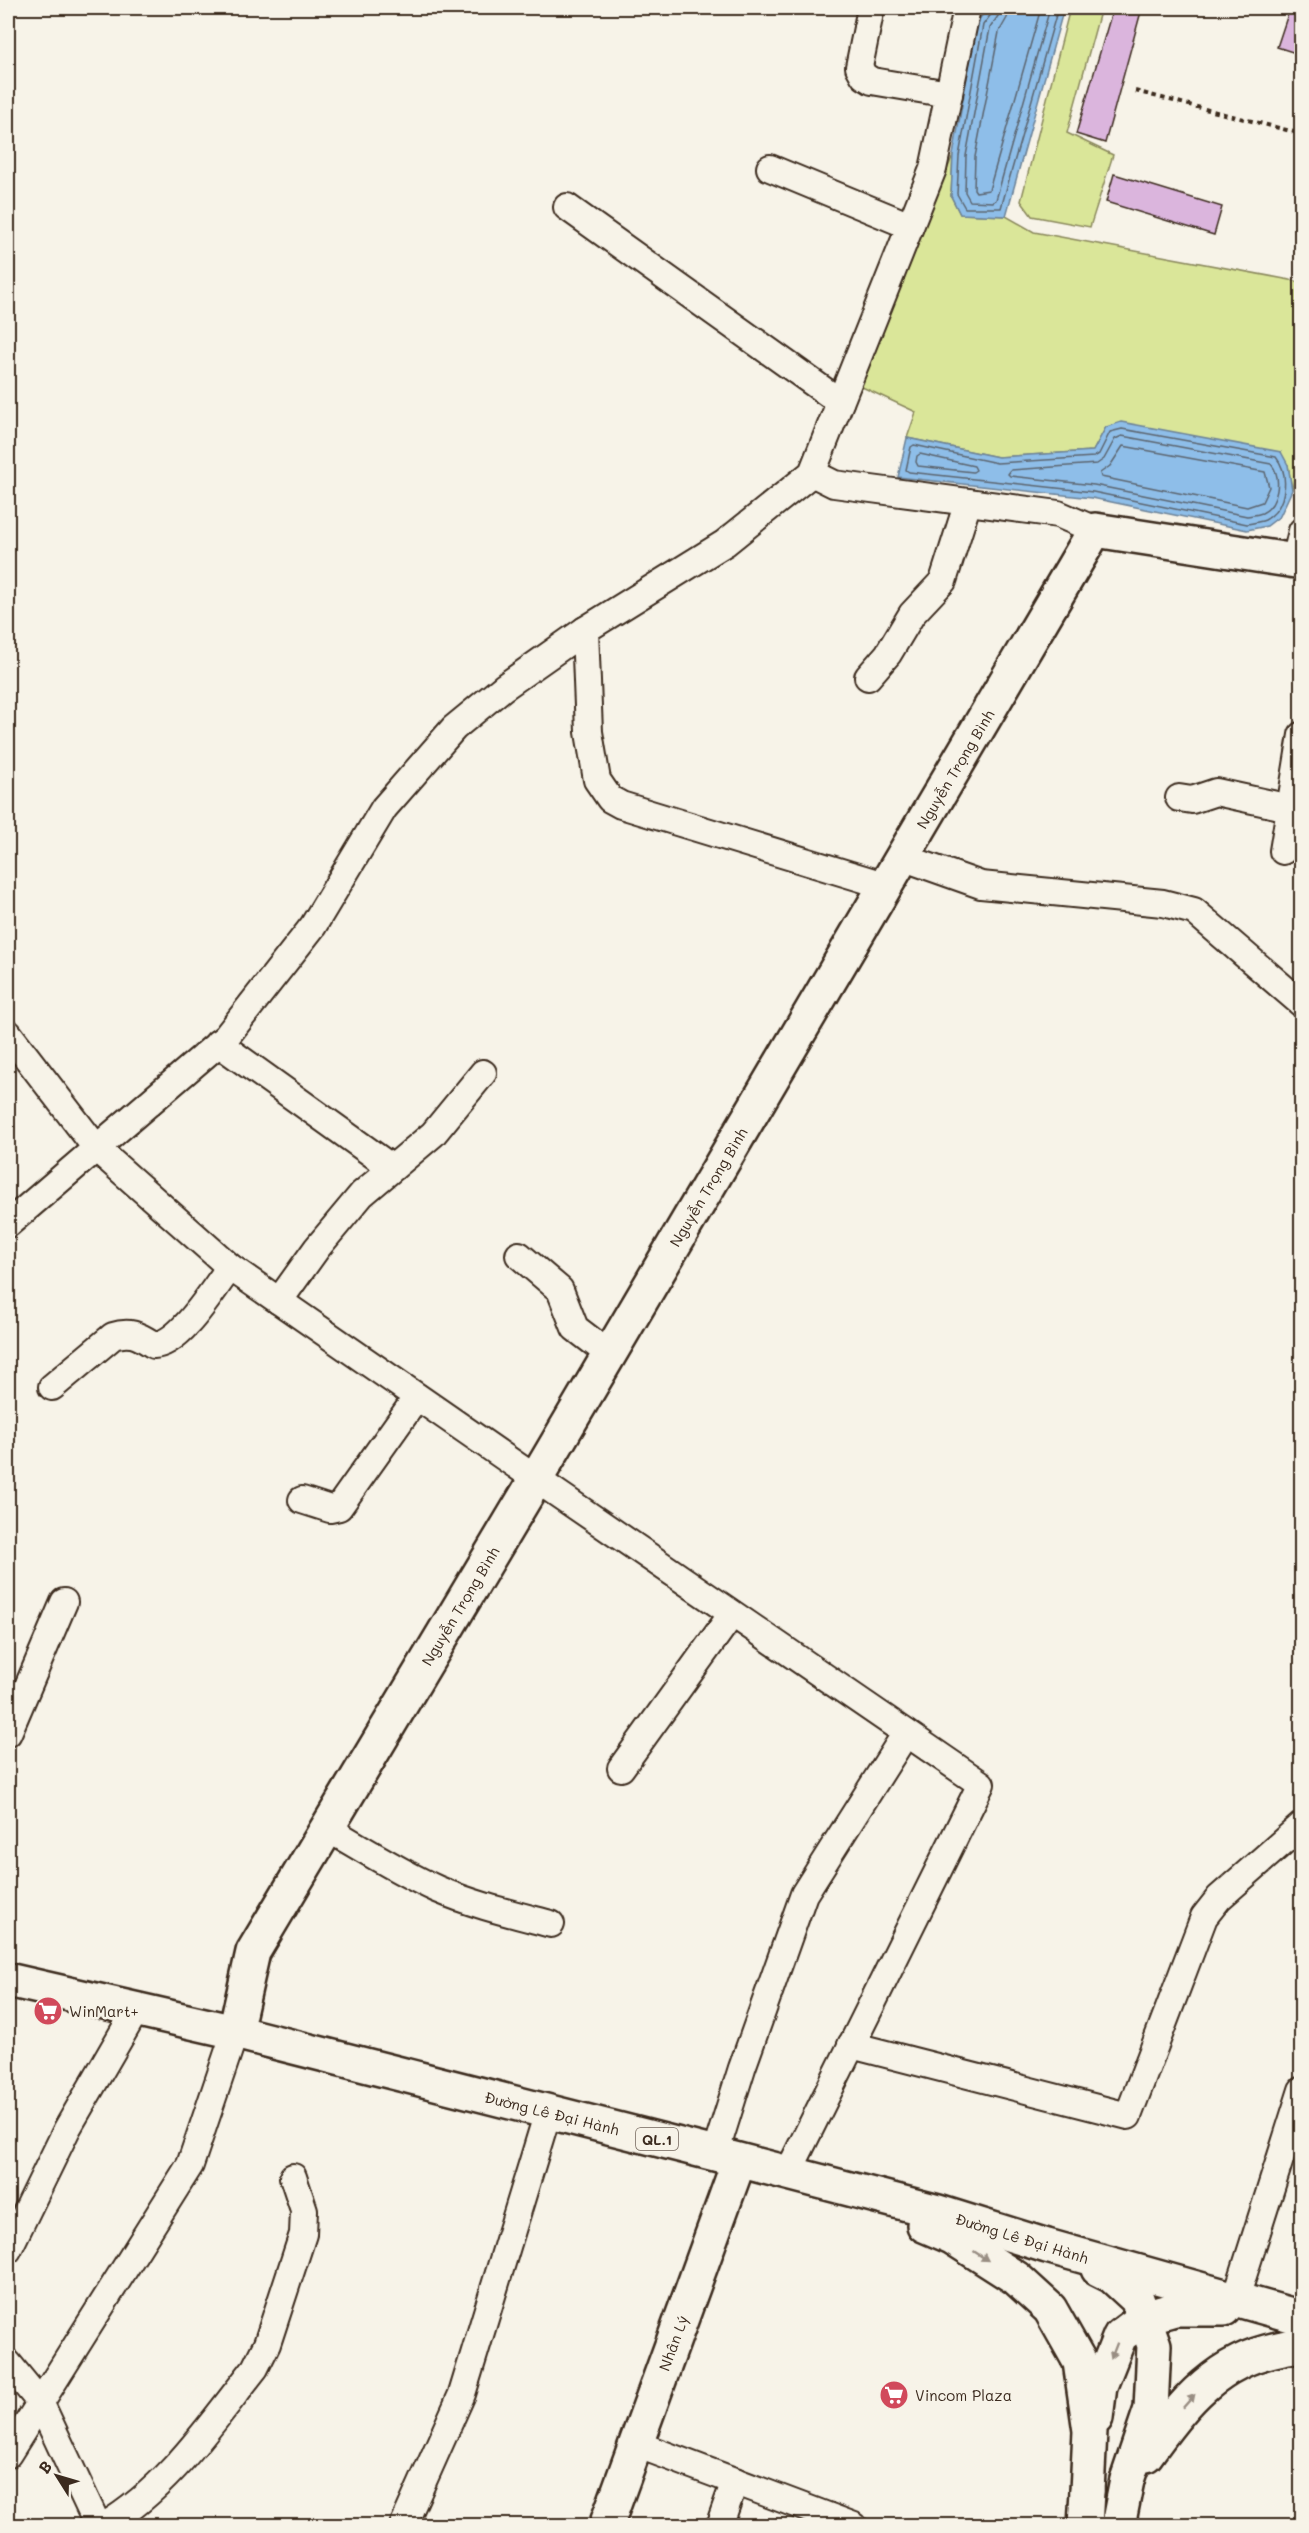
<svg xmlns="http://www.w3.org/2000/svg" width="1309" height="2533" viewBox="0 0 1309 2533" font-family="Mali,sans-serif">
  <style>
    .green { fill: #dae699; stroke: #8a885c; stroke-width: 1.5 }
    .water { fill: #8ebee9; stroke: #6d8398; stroke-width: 1.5 }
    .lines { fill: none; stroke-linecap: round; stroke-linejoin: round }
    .shore { stroke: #5c656f; stroke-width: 1.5 }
    .building { fill: #dbb5dd; stroke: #3b2a1e; stroke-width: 1.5 }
    .street-casing { stroke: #3b2a1e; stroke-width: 30 }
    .secondary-casing { stroke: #3b2a1e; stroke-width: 38 }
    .primary-casing { stroke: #3b2a1e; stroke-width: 38 }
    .path { stroke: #3b2a1e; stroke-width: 4; stroke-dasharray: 4.5 4.5; stroke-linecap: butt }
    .street { stroke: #f7f3e8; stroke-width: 26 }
    .secondary { stroke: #f7f3e8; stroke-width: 33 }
    .primary { stroke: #f7f3e8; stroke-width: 33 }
    .oneway { fill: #998e83 }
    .labels { text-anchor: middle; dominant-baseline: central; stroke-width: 5; stroke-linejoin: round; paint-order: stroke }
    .shield { fill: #f7f3e8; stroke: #73665b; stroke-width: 1.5 }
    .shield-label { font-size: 14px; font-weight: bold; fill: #3b2a1e }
    .street-label { font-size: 15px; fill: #3b2a1e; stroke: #f7f3e8 }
    .poi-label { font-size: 15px; fill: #3b2a1e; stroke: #f7f3e8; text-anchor: start }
  </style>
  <rect width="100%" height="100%" fill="#f7f3e8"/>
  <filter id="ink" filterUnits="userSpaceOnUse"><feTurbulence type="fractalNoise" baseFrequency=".0167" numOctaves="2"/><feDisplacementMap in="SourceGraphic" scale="12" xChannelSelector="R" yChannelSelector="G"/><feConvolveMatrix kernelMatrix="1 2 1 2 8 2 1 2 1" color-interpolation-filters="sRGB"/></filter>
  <g filter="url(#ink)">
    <g class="green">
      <polygon points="1070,8 1101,8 1067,133 1113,155 1090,227 1032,216 1021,201"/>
      <polygon points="953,155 951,196 960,214 1006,216 1034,232 1301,282 1302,443 1292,490 1288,465 1106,427 1093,451 998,457 907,438 916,412 860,386"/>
    </g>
    <g class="water">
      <polygon points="988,8 1064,8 1006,216 960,214 951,196 953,155 977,22"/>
      <polygon points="1121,422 1281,452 1288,465 1292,490 1280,516 1267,526 1247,530 1092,498 898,477 907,438 998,457 1093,451 1106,427"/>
    </g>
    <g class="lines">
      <g class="shore">
        <polyline points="992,8 992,13 983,25 959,156 957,194 965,208 1001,208 1058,8"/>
        <polyline points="1000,8 998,16 990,28 966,156 965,192 970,201 993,202 996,200 1050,8"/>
        <polyline points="1009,8 1007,18 999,32 975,157 974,189 976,192 989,190 1041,8"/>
        <path d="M 1122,429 L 1276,457 C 1290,475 1287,508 1265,520 C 1260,522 1253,523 1247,524 L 1093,492 L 909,472 L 906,470 L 911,447 L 914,445 L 997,463 L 1094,457 L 1099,454 L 1110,432 Z"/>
        <path d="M 1122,436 L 1271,464 C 1282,477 1279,505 1262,513 C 1257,515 1251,515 1247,516 L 1094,485 L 1010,476 L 1008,474 L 1011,470 L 1097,464 L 1104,459 L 1115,439 Z"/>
        <polygon points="1123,446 1265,472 1269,487 1262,502 1247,507 1101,477 1100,473 1110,466"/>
        <polygon points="920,454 974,466 976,470 973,472 918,466 916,462 917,456"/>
      </g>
    </g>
    <g class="building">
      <polygon points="1113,8 1142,8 1105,143 1076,134"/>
      <polygon points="1290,8 1302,8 1302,55 1277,47"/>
      <polygon points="1114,174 1222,207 1214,235 1106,202"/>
    </g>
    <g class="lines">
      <g class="street-casing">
        <g id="street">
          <polyline points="871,8 859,67 864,76 872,81 949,94"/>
          <polyline points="770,168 910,226"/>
          <polyline points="567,207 840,402"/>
          <polyline points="812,473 834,484 1058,514 1095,530"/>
          <polyline points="1295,561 1302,531"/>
          <polyline points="585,630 589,732 597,780 610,799 621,805 887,886"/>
          <polyline points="868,677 888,654 912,614 943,581 968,502"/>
          <polyline points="1179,798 1192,800 1216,792 1290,808"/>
          <polyline points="1283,851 1302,735"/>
          <polyline points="902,857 981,885 1163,903 1194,911 1302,1004"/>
          <polyline points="8,1033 97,1149 230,1267 536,1479 981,1784 788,2173"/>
          <polyline points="218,1043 392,1168"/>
          <polyline points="8,1224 226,1037 313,926 384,808 454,728 504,687 585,630 725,543 812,473 933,169 967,8"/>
          <polyline points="519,1255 560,1290 575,1328 609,1354"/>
          <polyline points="279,1301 317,1248 362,1194 433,1134 483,1073"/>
          <path d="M 52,1387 L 113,1336 C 131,1330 139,1336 154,1345 C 181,1344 214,1288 230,1267"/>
          <polyline points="302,1500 330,1509 339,1507 417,1397"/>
          <polyline points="8,1733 64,1602"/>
          <polyline points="621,1768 732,1614"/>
          <path d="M 327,1828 C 363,1849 399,1872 437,1889 C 474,1905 513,1914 551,1924"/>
          <polyline points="851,2045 1128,2116 1204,1917 1219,1898 1302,1825"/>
          <polyline points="715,2154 742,2068 804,1894 906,1733"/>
          <polyline points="8,2250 67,2129 136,2010"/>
          <polyline points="1235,2301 1302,2090"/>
          <polyline points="8,2363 40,2402 98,2526"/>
          <polyline points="636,2444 854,2526"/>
          <polyline points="8,2454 190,2165 235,2032"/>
          <path d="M 104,2526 C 168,2488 210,2425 255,2368 L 267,2344 L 303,2234 L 304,2210 L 293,2177"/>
          <polyline points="403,2526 462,2394 548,2112"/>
          <polyline points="719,2526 735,2481"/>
        </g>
      </g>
      <g class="secondary-casing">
        <g id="secondary">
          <polyline points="235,2032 253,1952 536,1479 1095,530 1302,562"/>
          <polyline points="606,2526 739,2161"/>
          <polyline points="1085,2526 1087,2491"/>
          <polyline points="1118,2526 1127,2480"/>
        </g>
      </g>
      <g class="primary-casing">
        <g id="primary">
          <polyline points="8,1980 235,2032 715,2154 938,2212 1047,2246 1302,2318"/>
          <polyline points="924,2225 952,2237 1016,2278 1050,2309 1080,2362 1090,2431 1087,2491"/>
          <polyline points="1098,2269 1112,2276 1137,2299 1154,2345 1151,2409 1127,2480"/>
          <polyline points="1096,2418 1100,2386 1120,2336 1144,2318 1175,2309 1224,2309"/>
          <path d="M 1146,2455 C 1178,2410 1210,2367 1266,2352 C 1278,2349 1289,2345 1302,2346"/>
        </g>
      </g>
      <polyline class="path" points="1135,91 1302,134"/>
      <use href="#street" class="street"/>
      <use href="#secondary" class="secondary"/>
      <use href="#primary" class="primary"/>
    </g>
    <defs><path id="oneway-solid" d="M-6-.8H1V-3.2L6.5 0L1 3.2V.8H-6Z" transform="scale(1.5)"/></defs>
    <g class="oneway">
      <use href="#oneway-solid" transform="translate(981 2256) rotate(33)"/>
      <use href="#oneway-solid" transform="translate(1114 2351) rotate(111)"/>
      <use href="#oneway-solid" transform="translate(1189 2401) rotate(-48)"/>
    </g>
  </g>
  <defs>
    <g id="supermarket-disc" transform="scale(1.5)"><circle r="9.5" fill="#d1495b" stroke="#f7f3e8"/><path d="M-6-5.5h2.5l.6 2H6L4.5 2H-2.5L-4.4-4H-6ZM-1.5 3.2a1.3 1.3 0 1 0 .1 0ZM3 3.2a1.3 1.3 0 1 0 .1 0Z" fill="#fff"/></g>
  </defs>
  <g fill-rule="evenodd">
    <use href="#supermarket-disc" x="48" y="2011"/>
    <use href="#supermarket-disc" x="894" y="2395"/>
  </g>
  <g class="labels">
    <rect class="shield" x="636" y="2128" width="42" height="22" rx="4.5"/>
    <g class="shield-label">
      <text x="657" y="2139">QL.1</text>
    </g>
    <g class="street-label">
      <text transform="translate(955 769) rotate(-59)">Nguyễn Trọng Bình</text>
      <text transform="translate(708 1187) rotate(-59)">Nguyễn Trọng Bình</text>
      <text transform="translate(460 1606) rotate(-59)">Nguyễn Trọng Bình</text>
      <text transform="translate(552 2113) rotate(14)">Đường Lê Đại Hành</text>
      <text transform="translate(1022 2238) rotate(17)">Đường Lê Đại Hành</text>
      <text transform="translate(673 2343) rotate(-70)">Nhân Lý</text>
    </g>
    <g class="poi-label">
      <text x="69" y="2011">WinMart+</text>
      <text x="915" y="2395">Vincom Plaza</text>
    </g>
  </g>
  <rect width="1309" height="2533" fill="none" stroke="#f7f3e8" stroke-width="30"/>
  <rect x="15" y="15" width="1279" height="2503" fill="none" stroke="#3b2a1e" stroke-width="2" filter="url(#ink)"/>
  <g transform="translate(57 2476) rotate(307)" stroke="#f7f3e8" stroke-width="4.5" paint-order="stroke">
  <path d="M0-4.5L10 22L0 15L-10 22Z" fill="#3b2a1e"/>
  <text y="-9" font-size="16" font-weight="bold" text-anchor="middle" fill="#3b2a1e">B</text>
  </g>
</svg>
